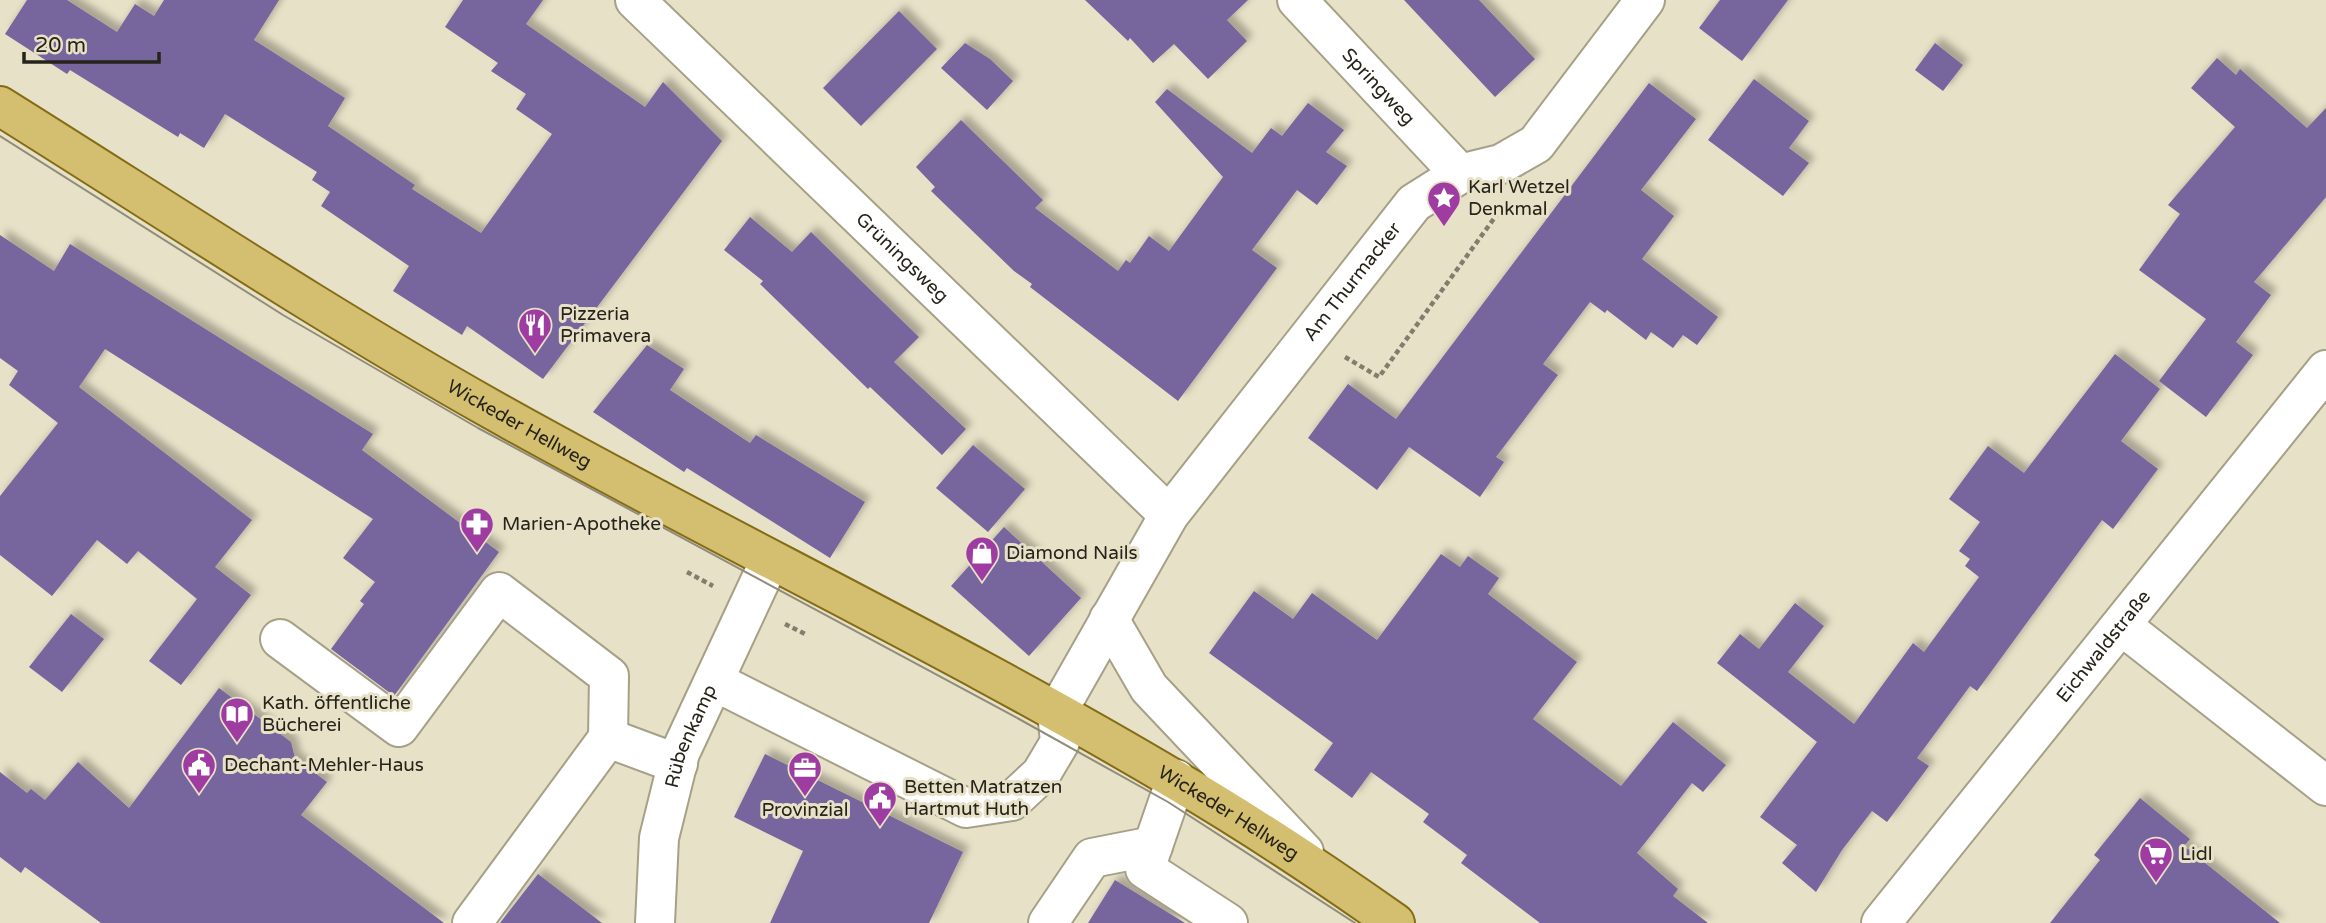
<svg xmlns="http://www.w3.org/2000/svg" width="2326" height="923" viewBox="0 0 2326 923" font-family="'Varela Round',sans-serif">
  <style>
    .building { fill: #77659d; filter: url(#shadow) }
    .lines { fill: none; stroke-linecap: round; stroke-linejoin: round }
    .minor-casing { stroke: #a5a087; stroke-width: 42 }
    .major-casing { stroke: #846c14; stroke-width: 42 }
    .path { stroke: #827e6d; stroke-width: 4.5; stroke-dasharray: 5 3.5; stroke-linecap: butt }
    .minor { stroke: #fff; stroke-width: 38 }
    .major { stroke: #d4be70; stroke-width: 38 }
    .tram { stroke: #908c79; stroke-width: 2 }
    .labels { text-anchor: middle; dominant-baseline: central; stroke-width: 6; stroke-linejoin: round; paint-order: stroke }
    .street-label { font-size: 19px; fill: #26241a; stroke: #e7e1c7 }
    .poi-label { font-size: 19px; fill: #26241a; stroke: #e7e1c7; text-anchor: start }
  </style>
  <defs>
    <filter id="shadow"><feDropShadow dx="6" dy="-6" stdDeviation="3.5" flood-color="#0004"/></filter>
  </defs>
  <rect width="100%" height="100%" fill="#e7e1c7"/>
  <g class="building">
    <polygon points="27,0 67,0 117,32 135,4 154,16 164,0 279,0 254,40 345,98 328,126 415,185 412,189 481,233 552,134 516,109 526,94 491,71 498,63 445,27 463,0 543,0 526,24 645,107 663,82 722,141 543,379 467,326 462,335 393,291 409,266 321,206 330,192 312,180 317,172 225,114 204,148 180,133 178,137 70,70 67,74 5,34"/>
    <polygon points="1085,0 1248,0 1227,20 1247,41 1208,79 1174,44 1153,63 1130,38 1128,41"/>
    <polygon points="1404,0 1479,0 1535,59 1495,97"/>
    <polygon points="1720,0 1788,0 1742,61 1699,28"/>
    <polygon points="899,11 937,49 861,126 823,88"/>
    <polygon points="965,43 990,59 1013,81 987,110 941,68"/>
    <polygon points="1935,43 1963,65 1943,91 1915,70"/>
    <polygon points="2217,58 2236,75 2240,69 2307,128 2326,108 2326,197 2254,282 2271,295 2236,342 2253,355 2206,417 2159,381 2206,319 2139,270 2180,214 2168,205 2235,127 2191,88"/>
    <polygon points="1754,79 1809,121 1789,148 1809,163 1783,196 1708,140"/>
    <polygon points="1649,83 1696,119 1641,190 1674,216 1642,259 1718,317 1697,345 1683,335 1673,348 1651,332 1646,340 1607,310 1605,313 1590,302 1543,364 1558,375 1496,457 1504,462 1480,497 1409,447 1377,490 1308,438 1348,384 1396,419"/>
    <polygon points="1167,89 1252,153 1271,128 1282,136 1308,103 1344,130 1326,152 1347,166 1317,205 1297,190 1252,250 1277,268 1178,401 1030,287 1032,284 1014,271 931,191 935,187 916,167 961,120 1043,200 1035,208 1118,271 1126,260 1130,263 1149,236 1169,251 1223,177 1155,102"/>
    <polygon points="750,217 792,252 811,232 919,337 894,362 966,429 942,455 870,387 868,389 760,284 763,281 724,250"/>
    <polygon points="0,235 54,271 70,244 373,434 362,450 499,552 394,696 331,649 364,604 360,601 375,582 343,558 373,519 105,349 79,387 252,520 215,567 251,595 181,685 149,661 197,599 138,551 127,564 97,540 52,596 0,555 0,496 58,423 9,385 18,371 0,358"/>
    <polygon points="647,345 684,369 670,390 750,443 756,435 865,502 830,558 687,468 684,472 593,412"/>
    <polygon points="2115,354 2160,389 2121,441 2158,469 2113,529 2102,520 1977,691 1970,686 1917,758 1929,766 1887,822 1872,811 1842,850 1816,892 1782,863 1797,845 1760,817 1817,742 1717,663 1740,634 1759,649 1795,603 1824,626 1788,672 1854,724 1913,643 1924,652 1979,577 1965,566 1970,559 1959,551 1980,522 1949,499 1988,446 2024,473"/>
    <polygon points="973,445 1025,489 988,532 936,488"/>
    <polygon points="1004,527 1081,598 1029,656 951,586"/>
    <polygon points="1441,554 1460,567 1468,556 1499,578 1488,594 1577,662 1533,719 1621,786 1673,722 1726,765 1703,792 1692,783 1637,853 1678,889 1673,896 1708,923 1540,923 1461,863 1467,855 1423,822 1429,814 1371,772 1352,798 1314,770 1333,743 1209,653 1254,591 1293,619 1312,593 1377,640"/>
    <polygon points="71,614 104,639 62,692 29,667"/>
    <polygon points="219,688 291,742 295,758 327,782 301,815 444,923 101,923 25,867 21,873 0,857 0,772 27,793 31,789 45,800 78,762 129,808"/>
    <polygon points="765,754 963,852 929,923 770,923 803,851 734,817"/>
    <polygon points="2140,798 2190,839 2184,846 2280,923 2050,923 2100,860 2094,855"/>
    <polygon points="538,874 602,923 500,923"/>
    <polygon points="1115,880 1185,923 1088,923"/>
  </g>
  <g class="lines">
    <g class="minor-casing">
      <g id="minor">
        <path id="s1" d="M 635,0 L 1169,515"/>
        <path id="s2" d="M 1297,0 L 1460,174"/>
        <polyline points="1109,619 1149,688 1304,852"/>
        <polyline points="2122,626 2326,786"/>
        <polyline points="280,639 399,727 499,592 609,676 608,738"/>
        <path id="s3" d="M 714,681 L 966,808 L 1012,801 L 1041,774 L 1060,742 L 1057,712 L 1169,515 L 1414,203 L 1460,174 L 1501,164 L 1536,144 L 1645,0"/>
        <polyline points="1176,779 1145,869 1228,923"/>
        <polyline points="472,923 608,738 678,764"/>
        <path id="s4" d="M 655,923 L 659,838 L 680,753 L 770,560"/>
        <polyline points="1048,923 1092,858 1153,846"/>
        <path id="s5" d="M 1881,923 L 2326,370"/>
      </g>
    </g>
    <g class="major-casing">
      <g id="major">
        <path id="s6" d="M 0,106 C 163,208 324,315 491,409 C 718,537 954,648 1177,781 C 1252,825 1324,873 1395,923"/>
      </g>
    </g>
    <g class="path">
      <polyline points="1345,357 1379,377 1498,213 1494,210"/>
      <polyline points="687,572 713,586"/>
      <polyline points="785,624 807,635"/>
    </g>
    <use href="#minor" class="minor"/>
    <use href="#major" class="major"/>
    <polyline class="tram" points="0,136 283,315 478,428 1019,719 1168,802 1355,923"/>
  </g>
  <defs>
    <g id="sight-pin" transform="scale(1.75)"><path d="M0 17L-7.5 6A9.5 9.5 0 1 1 7.5 6Z" fill="#9e3ca2" stroke="#e7e1c7"/><path d="M0-6L1.8-2.2L6-1.7L2.9 1.2L3.7 5.4L0 3.3L-3.7 5.4L-2.9 1.2L-6-1.7L-1.8-2.2Z" fill="#fff"/></g>
    <g id="restaurant-pin" transform="scale(1.75)"><path d="M0 17L-7.5 6A9.5 9.5 0 1 1 7.5 6Z" fill="#9e3ca2" stroke="#e7e1c7"/><path d="M-5-6h1v4h1v-4h1v4h1v-4h1v5L-1.5 .5V6h-2V.5L-5-1ZM5-6V6H3V1.5H1.5Q1.5-4 5-6Z" fill="#fff"/></g>
    <g id="pharmacy-pin" transform="scale(1.75)"><path d="M0 17L-7.5 6A9.5 9.5 0 1 1 7.5 6Z" fill="#9e3ca2" stroke="#e7e1c7"/><path d="M-2-6h4v4h4v4h-4v4h-4v-4h-4v-4h4Z" fill="#fff"/></g>
    <g id="shop-pin" transform="scale(1.75)"><path d="M0 17L-7.5 6A9.5 9.5 0 1 1 7.5 6Z" fill="#9e3ca2" stroke="#e7e1c7"/><path d="M-5-2.5h2.3a2.7 3.5 0 0 1 5.4 0H5L5.5 6h-11ZM-1.5-2.5h3a1.5 2.3 0 0 0-3 0Z" fill="#fff"/></g>
    <g id="library-pin" transform="scale(1.75)"><path d="M0 17L-7.5 6A9.5 9.5 0 1 1 7.5 6Z" fill="#9e3ca2" stroke="#e7e1c7"/><path d="M-6-4Q-3-5.5-.7-3.5V5Q-3 3-6 4ZM6-4Q3-5.5 .7-3.5V5Q3 3 6 4Z" fill="#fff"/></g>
    <g id="civic-pin" transform="scale(1.75)"><path d="M0 17L-7.5 6A9.5 9.5 0 1 1 7.5 6Z" fill="#9e3ca2" stroke="#e7e1c7"/><path d="M-.6-6.5H3V-4.5H.6V-3L4-1V1h2V6H-6V1h2V-1L-.6-3ZM-1.2 2.5V6h2.4V2.5Z" fill="#fff"/></g>
    <g id="office-pin" transform="scale(1.75)"><path d="M0 17L-7.5 6A9.5 9.5 0 1 1 7.5 6Z" fill="#9e3ca2" stroke="#e7e1c7"/><path d="M-6-3h4V-5.5h4V-3h4V5H-6ZM-1-4.5V-3h2v-1.5ZM-6 0V1H6V0Z" fill="#fff"/></g>
    <g id="supermarket-pin" transform="scale(1.75)"><path d="M0 17L-7.5 6A9.5 9.5 0 1 1 7.5 6Z" fill="#9e3ca2" stroke="#e7e1c7"/><path d="M-6-5.5h2.5l.6 2H6L4.5 2H-2.5L-4.4-4H-6ZM-1.5 3.2a1.3 1.3 0 1 0 .1 0ZM3 3.2a1.3 1.3 0 1 0 .1 0Z" fill="#fff"/></g>
  </defs>
  <g fill-rule="evenodd">
    <use href="#sight-pin" x="1444" y="198"/>
    <use href="#restaurant-pin" x="535" y="325"/>
    <use href="#pharmacy-pin" x="477" y="524"/>
    <use href="#shop-pin" x="982" y="553"/>
    <use href="#library-pin" x="237" y="714"/>
    <use href="#civic-pin" x="199" y="765"/>
    <use href="#office-pin" x="805" y="768"/>
    <use href="#civic-pin" x="880" y="798"/>
    <use href="#supermarket-pin" x="2156" y="854"/>
  </g>
  <g class="labels">
    <g class="street-label">
      <text stroke="none"><textPath href="#s2" startOffset="119">Springweg</textPath></text>
      <text stroke="none"><textPath href="#s1" startOffset="371">Grüningsweg</textPath></text>
      <text stroke="none"><textPath href="#s3" startOffset="959">Am Thurmacker</textPath></text>
      <text stroke="none"><textPath href="#s6" startOffset="609">Wickeder Hellweg</textPath></text>
      <text stroke="none"><textPath href="#s5" startOffset="355">Eichwaldstraße</textPath></text>
      <text stroke="none"><textPath href="#s4" startOffset="192">Rübenkamp</textPath></text>
      <text stroke="none"><textPath href="#s6" startOffset="1418">Wickeder Hellweg</textPath></text>
    </g>
    <g class="poi-label">
      <text x="1468" y="187">Karl Wetzel<tspan x="1468" dy="22">Denkmal</tspan></text>
      <text x="560" y="314">Pizzeria<tspan x="560" dy="22">Primavera</tspan></text>
      <text x="502" y="524">Marien-Apotheke</text>
      <text x="1006" y="553">Diamond Nails</text>
      <text x="262" y="703">Kath. öffentliche<tspan x="262" dy="22">Bücherei</tspan></text>
      <text x="224" y="765">Dechant-Mehler-Haus</text>
      <text x="904" y="787">Betten Matratzen<tspan x="904" dy="22">Hartmut Huth</tspan></text>
      <text x="805" y="810" text-anchor="middle">Provinzial</text>
      <text x="2180" y="854">Lidl</text>
    </g>
  </g>
  <path d="M24 52v10h135v-10" fill="none" stroke="#26241a" stroke-width="3.5"/>
  <text x="35" y="52" font-size="21" fill="#26241a" stroke="#e7e1c7" stroke-width="5" paint-order="stroke">20 m</text>
</svg>
